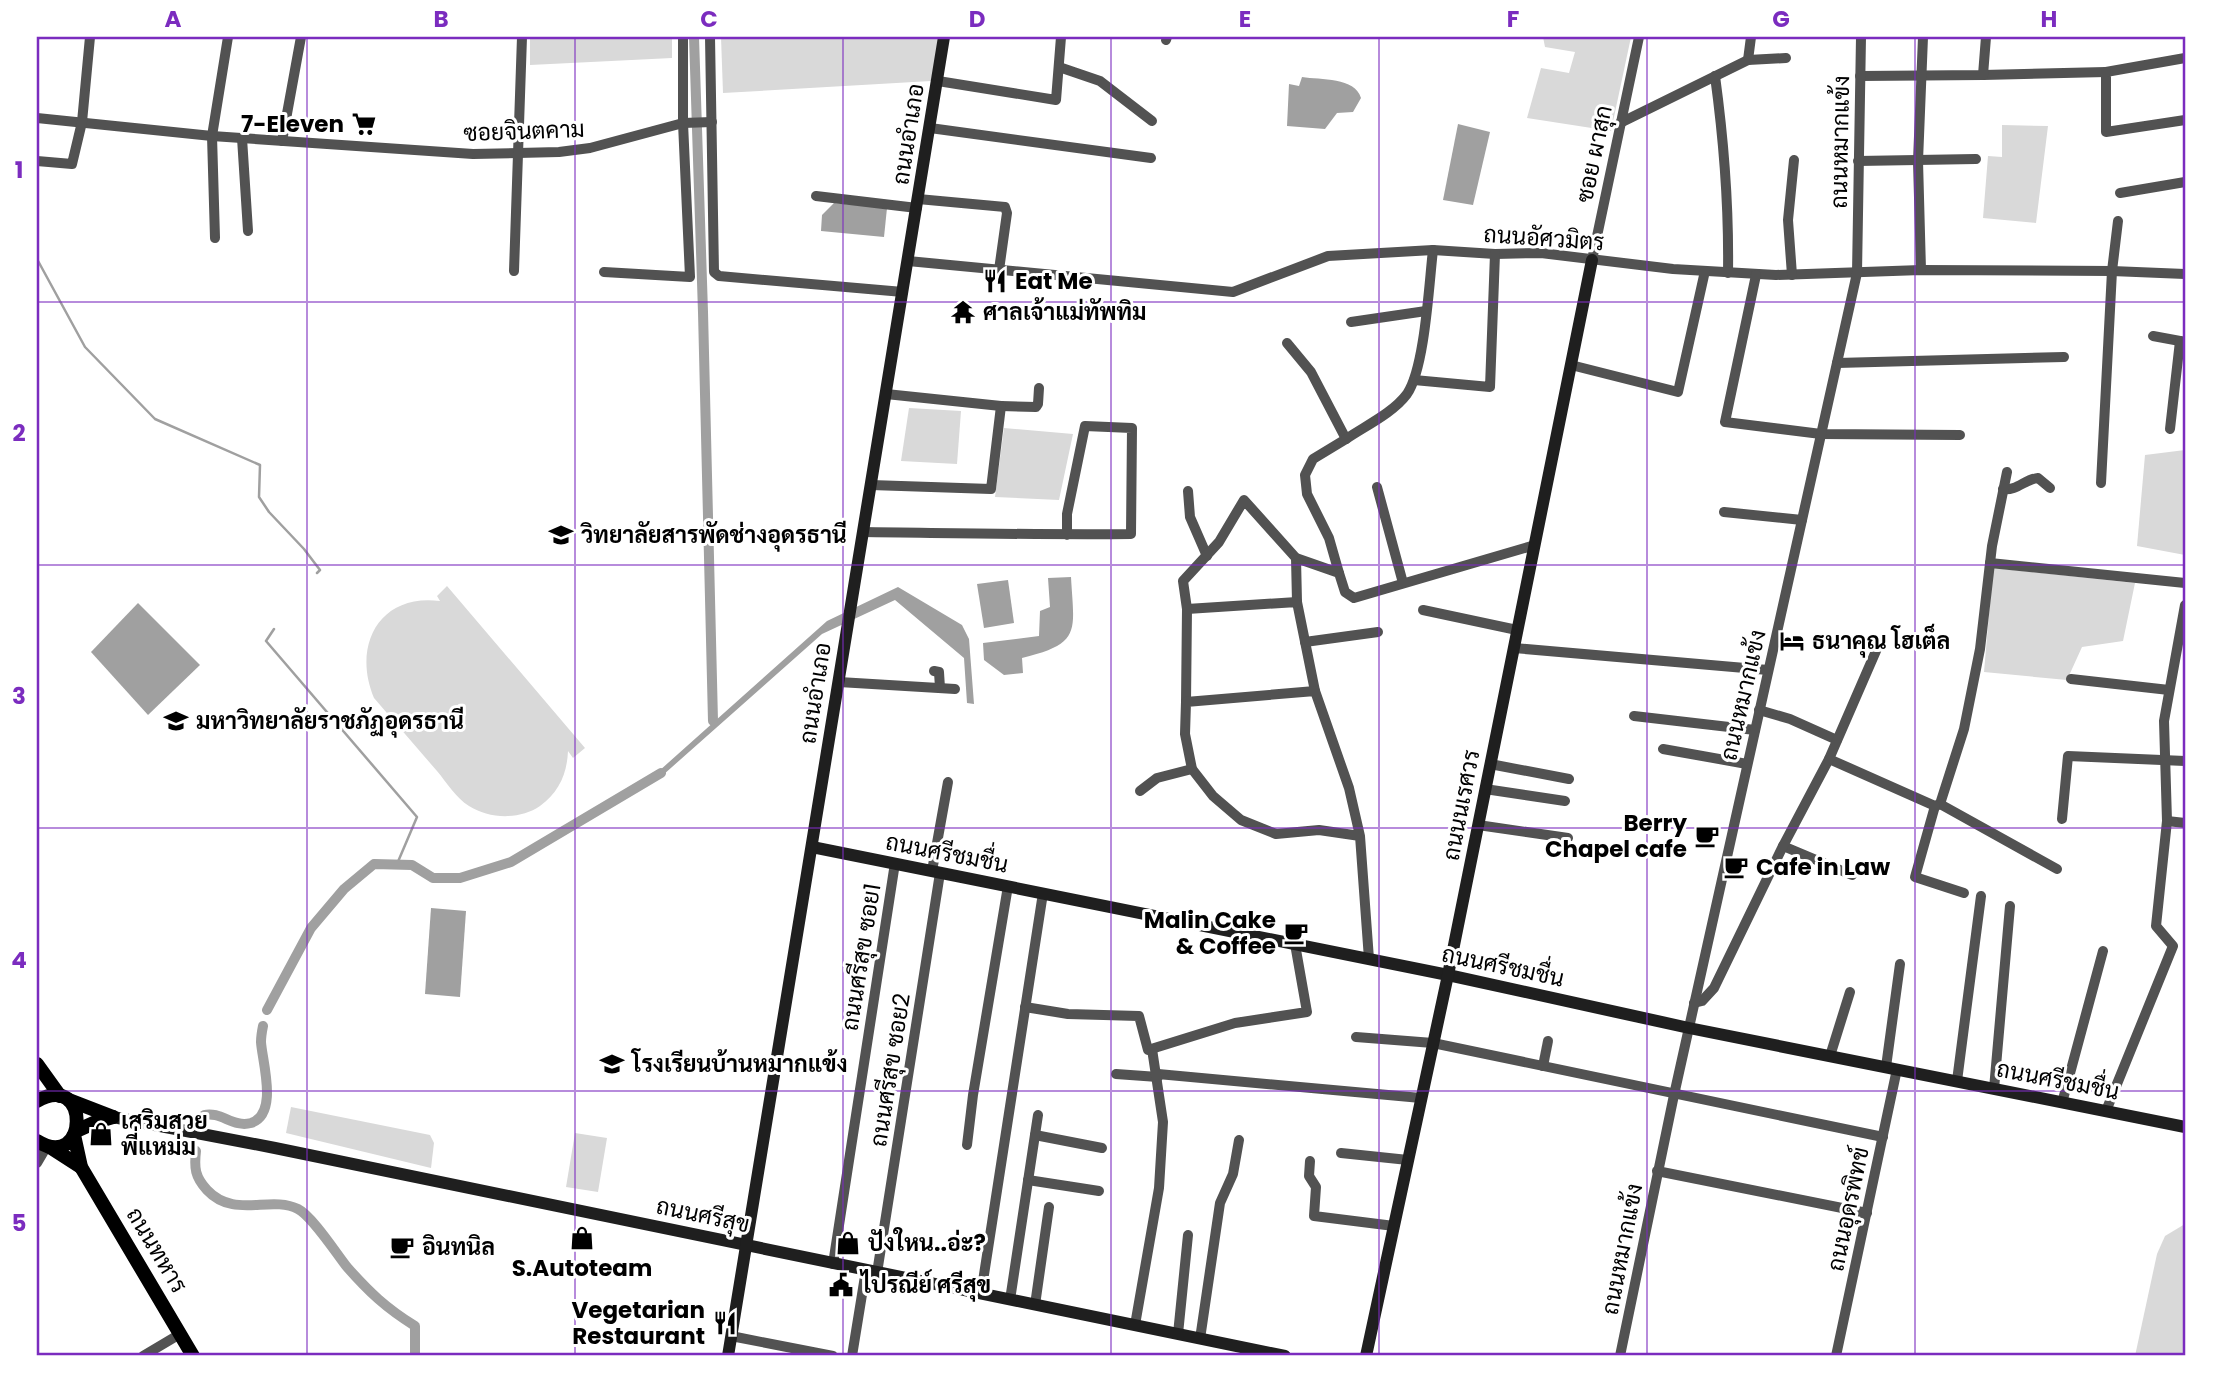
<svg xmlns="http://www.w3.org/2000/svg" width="2222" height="1393" viewBox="0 0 2222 1393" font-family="Poppins,Sarabun,sans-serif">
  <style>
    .green { fill: #d9d9d9 }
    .water { fill: #a0a0a0 }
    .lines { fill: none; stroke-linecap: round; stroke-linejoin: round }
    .stream { stroke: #a0a0a0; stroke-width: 2.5 }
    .canal { stroke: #a0a0a0; stroke-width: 10 }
    .street { stroke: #525252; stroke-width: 10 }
    .secondary { stroke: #1f1f1f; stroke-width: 12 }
    .primary { stroke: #000; stroke-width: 14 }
    .grid { fill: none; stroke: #7b2cbf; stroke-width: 2; stroke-opacity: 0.55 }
    .labels { text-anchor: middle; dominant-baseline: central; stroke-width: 6; stroke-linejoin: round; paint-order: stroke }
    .poi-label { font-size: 23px; font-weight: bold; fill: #000; stroke: #fff; text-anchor: start }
    .street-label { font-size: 23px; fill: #000; stroke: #fff }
    .neatline { fill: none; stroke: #7b2cbf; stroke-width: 2.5 }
    .grid-label { font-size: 23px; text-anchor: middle; font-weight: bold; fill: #7b2cbf }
  </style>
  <rect width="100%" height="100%" fill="#fff"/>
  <g class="green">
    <polygon points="530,37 672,37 672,58 530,65"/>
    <polygon points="721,37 939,37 931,81 723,93"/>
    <polygon points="1543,37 1631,37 1611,131 1527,118 1541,68 1569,73 1575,52 1545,47"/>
    <polygon points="2002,125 2048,126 2036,223 1983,218 1988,156 2002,157"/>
    <polygon points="909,408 961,411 957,464 901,461"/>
    <polygon points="1004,428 1073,434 1059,500 995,497"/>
    <polygon points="2185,450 2185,555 2137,546 2145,455"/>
    <polygon points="1993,568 2135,583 2123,641 2082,647 2067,680 1984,672"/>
    <path d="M 447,586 L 585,748 L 573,758 L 568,751 C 567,774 559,792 540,806 C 520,820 489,819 469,806 C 456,798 447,783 437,771 C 416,747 395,722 374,698 C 352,646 379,593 440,601 L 437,596 Z"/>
    <polygon points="291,1107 430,1135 434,1143 431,1168 286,1133"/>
    <polygon points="575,1133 607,1138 598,1192 566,1187"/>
    <polygon points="2185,1224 2185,1356 2135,1356 2157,1254 2165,1236"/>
  </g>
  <g class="water">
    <path d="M 1302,77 C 1321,80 1355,77 1361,98 L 1353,112 L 1337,113 L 1325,129 L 1287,126 L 1289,84 L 1299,86 Z"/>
    <polygon points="1458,124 1490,132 1473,205 1443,200"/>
    <polygon points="834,203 887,208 884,237 821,231 822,215"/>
    <path d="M 1071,577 C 1074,632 1082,643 1022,658 L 1023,673 L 1004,675 L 984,660 L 983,643 L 1039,636 L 1040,611 L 1050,607 L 1048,578 Z"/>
    <polygon points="1008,580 1014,623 984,628 977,584"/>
    <polygon points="898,587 962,625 969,639 974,704 967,703 964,658 895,600 822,634 663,775 659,771 827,621"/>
    <polygon points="138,603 200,665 148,715 91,652"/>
    <polygon points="431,908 466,911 460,997 425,994"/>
  </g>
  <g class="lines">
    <g class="stream">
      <polyline points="37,259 85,347 155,419 260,465 259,497 269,512 304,549 320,570 317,573"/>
      <polyline points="274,629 266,641 417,817 397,864"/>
    </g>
    <g class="canal">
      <polyline points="694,37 703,312 713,721"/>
      <polyline points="267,1010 311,928 344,889 374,864 412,865 433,878 460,878 511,862 661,773"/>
      <path d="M 201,1124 L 204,1115 C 221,1111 233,1128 251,1123 C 279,1114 262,1061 261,1042 C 261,1037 262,1031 263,1026"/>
      <path d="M 196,1151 C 194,1168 195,1177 207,1190 C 234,1219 270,1195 298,1209 C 312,1216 336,1253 347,1267 C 369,1292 386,1308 415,1326 L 415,1356"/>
    </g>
    <g class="street">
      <polyline points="710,37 714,272 719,276 903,292"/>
      <polyline points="1166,40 1167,37"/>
      <polyline points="2185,58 2106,72 2106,132 2185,120"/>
      <polyline points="1748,60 1751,37"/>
      <polyline points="1059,67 1100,81 1152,121"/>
      <polyline points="1983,75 2106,72"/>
      <path d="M 1715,76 C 1724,142 1729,206 1728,273"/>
      <polyline points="1860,76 1983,75 1986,37"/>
      <polyline points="938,81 1056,100 1061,37"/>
      <polyline points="37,118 212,136 473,154 559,152 590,148 683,123 712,122"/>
      <polyline points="1620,123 1748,60 1786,58"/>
      <polyline points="930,128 1151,158"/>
      <polyline points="242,138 248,231"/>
      <polyline points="282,141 301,37"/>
      <polyline points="37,161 72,164 82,122 90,37"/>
      <polyline points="1858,161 1976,159"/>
      <polyline points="2120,193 2185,182"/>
      <polyline points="816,196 917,208"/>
      <polyline points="918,199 1005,207 1007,213 999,270"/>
      <polyline points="215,238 212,136 228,37"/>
      <polyline points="1592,260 1639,37"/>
      <polyline points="908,261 1233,292 1328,256 1433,250 1495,254 1541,253 1673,269 1776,275 1921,270 2112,271 2185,274"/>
      <polyline points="1921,270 1918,161 1923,37"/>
      <polyline points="514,271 522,37"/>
      <polyline points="604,272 690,277 683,123 683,37"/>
      <polyline points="1756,275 1725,422 1821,434 1960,435"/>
      <polyline points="1792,275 1788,220 1794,160"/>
      <polyline points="1351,322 1426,311"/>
      <polyline points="2153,336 2180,341"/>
      <polyline points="1287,343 1311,372 1346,439 1313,459 1305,475 1307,494 1329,538 1339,573"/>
      <polyline points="1837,363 2064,357"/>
      <polyline points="1571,365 1678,392 1705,271"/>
      <polyline points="1414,380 1490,387 1495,254"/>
      <polyline points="1001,406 1036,407 1038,404 1039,388"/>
      <polyline points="2170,429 2180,341 2185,342"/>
      <path d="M 1346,439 C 1365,426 1393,413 1407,394 C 1425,368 1429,283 1433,250"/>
      <polyline points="2101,483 2112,271 2118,221"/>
      <polyline points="871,485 991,489 1001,406 886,394"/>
      <polyline points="1377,487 1403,583"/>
      <path d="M 2003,489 C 2017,491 2025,479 2038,478 L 2050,488"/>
      <polyline points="1188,491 1190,517 1207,556"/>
      <polyline points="1724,512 1802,520"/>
      <path d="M 863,532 C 953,533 1042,535 1131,534 L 1132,428 L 1085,426 L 1067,514 L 1067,535"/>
      <polyline points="1296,558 1297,602"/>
      <polyline points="1990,563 2185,583"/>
      <polyline points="1187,609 1297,602 1315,691"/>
      <polyline points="1423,610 1517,630"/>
      <polyline points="1305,642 1378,632"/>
      <polyline points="1514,648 1768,670"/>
      <polyline points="934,671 939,672 940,688"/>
      <polyline points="2071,679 2169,690"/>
      <polyline points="839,682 955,689"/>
      <polyline points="1186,702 1187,609 1183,581 1219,542 1244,500 1296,558 1339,573 1345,592 1354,598 1535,545"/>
      <polyline points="1759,710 1790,719 1837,740"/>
      <polyline points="1634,716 1755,730"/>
      <polyline points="1663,749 1747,764"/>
      <polyline points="1829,759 1935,806 1940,804 1964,729 1980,649 1992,546 2007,472"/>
      <polyline points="1490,764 1569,779"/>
      <polyline points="1485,789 1565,801"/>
      <polyline points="1140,791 1157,778 1192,769"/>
      <polyline points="1940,804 2057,869"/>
      <polyline points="1935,806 1915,877 1964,893"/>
      <polyline points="2062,819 2068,756 2185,761"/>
      <polyline points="2167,821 2185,823"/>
      <polyline points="1478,825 1568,838"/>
      <polyline points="1360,836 1319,830 1276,834 1241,820 1213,796 1192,769 1185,734 1186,702 1315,691 1349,788 1360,836 1369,959"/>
      <polyline points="1783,846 1852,875"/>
      <polyline points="932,871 948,782"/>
      <polyline points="1694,1003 1702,1001 1714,988 1783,846 1829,759 1879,644"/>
      <polyline points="1025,1007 1068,1014 1139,1016 1148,1050 1235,1023 1307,1012 1295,944"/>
      <polyline points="1356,1037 1433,1043 1883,1137"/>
      <polyline points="1830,1056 1850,992"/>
      <polyline points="1543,1066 1548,1041"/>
      <polyline points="1886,1067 1900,964"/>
      <polyline points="1116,1074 1158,1077"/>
      <polyline points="1158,1074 1421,1098"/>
      <polyline points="1957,1081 1981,896"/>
      <polyline points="1994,1089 2010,906"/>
      <polyline points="2062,1103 2103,951"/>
      <polyline points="2106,1111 2173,946 2156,926 2167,821 2164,721 2185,605"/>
      <polyline points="1035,1135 1102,1148"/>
      <polyline points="967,1145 973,1095 1008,886"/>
      <polyline points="1341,1153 1408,1160"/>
      <polyline points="1310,1161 1309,1176 1316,1187 1314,1216 1394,1226"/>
      <polyline points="37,1163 47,1146"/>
      <polyline points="1657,1171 1867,1213"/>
      <polyline points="1028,1180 1099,1191"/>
      <polyline points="833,1264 895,863"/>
      <polyline points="877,1273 940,873"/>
      <polyline points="981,1294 1043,893"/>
      <polyline points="1010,1300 1038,1115"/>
      <polyline points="1035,1305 1049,1207"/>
      <polyline points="1135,1325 1159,1188 1163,1122 1152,1049"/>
      <polyline points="1178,1334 1188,1235"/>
      <polyline points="731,1336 833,1356"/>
      <polyline points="1200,1339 1220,1203 1233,1174 1239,1140"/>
      <polyline points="143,1356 180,1334"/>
      <polyline points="852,1356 866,1270"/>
      <polyline points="1620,1356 1674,1095 1857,273 1861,37"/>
      <polyline points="1836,1356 1897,1069"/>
    </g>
    <g class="secondary">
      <polyline points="812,847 1448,975 1689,1028 2185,1127"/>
      <polyline points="113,1117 275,1148 1285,1356"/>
      <polyline points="728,1356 944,37"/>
      <polyline points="1366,1356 1448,975 1592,260"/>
    </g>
    <g class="primary">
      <polyline points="37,1064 60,1096"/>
      <polyline points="69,1100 113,1117"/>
      <path d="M 37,1101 C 91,1070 89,1173 37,1141"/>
      <polyline points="76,1131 96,1122 113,1117"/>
      <polyline points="74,1135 81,1167 193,1356"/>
      <polyline points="50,1147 81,1167"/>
    </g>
  </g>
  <path class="grid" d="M 307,37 L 307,1356M 575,37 L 575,1356M 843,37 L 843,1356M 1111,37 L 1111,1356M 1379,37 L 1379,1356M 1647,37 L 1647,1356M 1915,37 L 1915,1356M 37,302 L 2185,302M 37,565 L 2185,565M 37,828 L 2185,828M 37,1091 L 2185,1091"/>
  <defs>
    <g id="supermarket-bare" transform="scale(1.89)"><path d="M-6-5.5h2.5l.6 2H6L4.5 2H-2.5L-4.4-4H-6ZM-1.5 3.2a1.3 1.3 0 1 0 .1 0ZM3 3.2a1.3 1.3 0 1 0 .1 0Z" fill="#000" stroke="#fff" stroke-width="2.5" paint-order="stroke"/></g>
    <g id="restaurant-bare" transform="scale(1.89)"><path d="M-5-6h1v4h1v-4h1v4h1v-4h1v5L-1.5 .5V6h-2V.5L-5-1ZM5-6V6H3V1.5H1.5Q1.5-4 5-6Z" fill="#000" stroke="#fff" stroke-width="2.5" paint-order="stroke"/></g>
    <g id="temple-bare" transform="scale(1.89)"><path d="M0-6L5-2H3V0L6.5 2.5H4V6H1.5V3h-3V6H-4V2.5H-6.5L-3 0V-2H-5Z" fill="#000" stroke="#fff" stroke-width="2.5" paint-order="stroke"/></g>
    <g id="university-bare" transform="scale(1.89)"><path d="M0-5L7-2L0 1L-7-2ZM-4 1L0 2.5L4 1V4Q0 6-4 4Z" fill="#000" stroke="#fff" stroke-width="2.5" paint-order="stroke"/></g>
    <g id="hotel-bare" transform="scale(1.89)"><path d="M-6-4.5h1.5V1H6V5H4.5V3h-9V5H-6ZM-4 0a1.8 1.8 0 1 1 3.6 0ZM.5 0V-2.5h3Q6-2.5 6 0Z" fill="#000" stroke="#fff" stroke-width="2.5" paint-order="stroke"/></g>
    <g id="cafe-bare" transform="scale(1.89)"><path d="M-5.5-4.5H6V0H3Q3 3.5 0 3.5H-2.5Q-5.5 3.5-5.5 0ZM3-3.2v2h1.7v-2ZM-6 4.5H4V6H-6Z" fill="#000" stroke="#fff" stroke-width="2.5" paint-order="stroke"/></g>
    <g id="school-bare" transform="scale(1.89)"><path d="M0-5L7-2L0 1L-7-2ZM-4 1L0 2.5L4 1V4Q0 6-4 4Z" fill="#000" stroke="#fff" stroke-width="2.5" paint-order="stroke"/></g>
    <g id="shop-bare" transform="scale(1.89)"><path d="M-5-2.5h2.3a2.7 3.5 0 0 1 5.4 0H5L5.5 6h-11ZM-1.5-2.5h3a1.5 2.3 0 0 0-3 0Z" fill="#000" stroke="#fff" stroke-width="2.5" paint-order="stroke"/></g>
    <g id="civic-bare" transform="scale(1.89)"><path d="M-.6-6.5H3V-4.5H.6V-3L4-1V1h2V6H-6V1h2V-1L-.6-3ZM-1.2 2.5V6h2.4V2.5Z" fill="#000" stroke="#fff" stroke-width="2.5" paint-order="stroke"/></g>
  </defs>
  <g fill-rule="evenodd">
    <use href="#supermarket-bare" x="364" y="124"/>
    <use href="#restaurant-bare" x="995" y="281"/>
    <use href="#temple-bare" x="963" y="312"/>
    <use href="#university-bare" x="561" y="535"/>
    <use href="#hotel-bare" x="1792" y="641"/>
    <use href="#university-bare" x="176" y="721"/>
    <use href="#cafe-bare" x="1707" y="836"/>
    <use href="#cafe-bare" x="1736" y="867"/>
    <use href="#cafe-bare" x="1296" y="933"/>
    <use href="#school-bare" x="612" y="1064"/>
    <use href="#shop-bare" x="101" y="1134"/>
    <use href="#shop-bare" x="582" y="1238"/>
    <use href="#shop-bare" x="848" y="1243"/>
    <use href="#cafe-bare" x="402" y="1247"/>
    <use href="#civic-bare" x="841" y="1285"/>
    <use href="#restaurant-bare" x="725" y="1323"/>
  </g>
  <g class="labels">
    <g class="poi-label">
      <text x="344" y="124" text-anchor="end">7-Eleven</text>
      <text x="1015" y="281">Eat Me</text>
      <text x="983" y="312">ศาลเจ้าแม่ทัพทิม</text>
      <text x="581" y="535">วิทยาลัยสารพัดช่างอุดรธานี</text>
      <text x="1812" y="641">ธนาคุณ โฮเต็ล</text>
      <text x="196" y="721">มหาวิทยาลัยราชภัฏอุดรธานี</text>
      <text x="1687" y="823" text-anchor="end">Berry<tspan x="1687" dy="26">Chapel cafe</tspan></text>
      <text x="1756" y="867">Cafe in Law</text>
      <text x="1276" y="920" text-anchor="end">Malin Cake<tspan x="1276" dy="26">&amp; Coffee</tspan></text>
      <text x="632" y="1064">โรงเรียนบ้านหมากแข้ง</text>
      <text x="121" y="1121">เสริมสวย<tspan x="121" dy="26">พี่แหม่ม</tspan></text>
      <text x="868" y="1243">ปังใหน..อ่ะ?</text>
      <text x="422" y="1247">อินทนิล</text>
      <text x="582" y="1268" text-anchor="middle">S.Autoteam</text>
      <text x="861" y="1285">ไปรณีย์ ศรีสุข</text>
      <text x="705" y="1310" text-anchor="end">Vegetarian<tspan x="705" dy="26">Restaurant</tspan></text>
    </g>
    <g class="street-label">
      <text transform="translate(524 131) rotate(-2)">ซอยจินตคาม</text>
      <text transform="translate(908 134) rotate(-81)">ถนนอำเภอ</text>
      <text transform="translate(1840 142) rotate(-89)">ถนนหมากแข้ง</text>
      <text transform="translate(1594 154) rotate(-78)">ซอย ผาสุก</text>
      <text transform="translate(1544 238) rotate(4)">ถนนอัศวมิตร</text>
      <text transform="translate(815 693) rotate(-81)">ถนนอำเภอ</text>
      <text transform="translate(1743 695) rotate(-77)">ถนนหมากแข้ง</text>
      <text transform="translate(1461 805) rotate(-79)">ถนนนเรศวร</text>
      <text transform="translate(947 853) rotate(11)">ถนนศรีชมชื่น</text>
      <text transform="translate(861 957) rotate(-81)">ถนนศรีสุข ซอย1</text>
      <text transform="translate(1503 966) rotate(12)">ถนนศรีชมชื่น</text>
      <text transform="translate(890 1070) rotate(-81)">ถนนศรีสุข ซอย2</text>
      <text transform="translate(2058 1080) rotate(11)">ถนนศรีชมชื่น</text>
      <text transform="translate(1848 1209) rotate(-78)">ถนนอุดรพิทข์</text>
      <text transform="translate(703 1215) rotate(12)">ถนนศรีสุข</text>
      <text transform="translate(1622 1249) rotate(-79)">ถนนหมากแข้ง</text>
      <text transform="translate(157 1250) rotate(59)">ถนนทหาร</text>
    </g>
  </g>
  <rect width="2222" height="1393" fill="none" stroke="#ffffff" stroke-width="77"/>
  <rect x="38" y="38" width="2146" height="1316" class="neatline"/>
  <g class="grid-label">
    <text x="173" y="27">A</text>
    <text x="441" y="27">B</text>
    <text x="709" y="27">C</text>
    <text x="977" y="27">D</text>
    <text x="1245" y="27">E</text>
    <text x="1513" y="27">F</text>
    <text x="1781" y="27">G</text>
    <text x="2049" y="27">H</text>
    <text x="19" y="178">1</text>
    <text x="19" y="441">2</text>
    <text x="19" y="704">3</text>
    <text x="19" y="968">4</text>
    <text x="19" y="1231">5</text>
  </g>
</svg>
